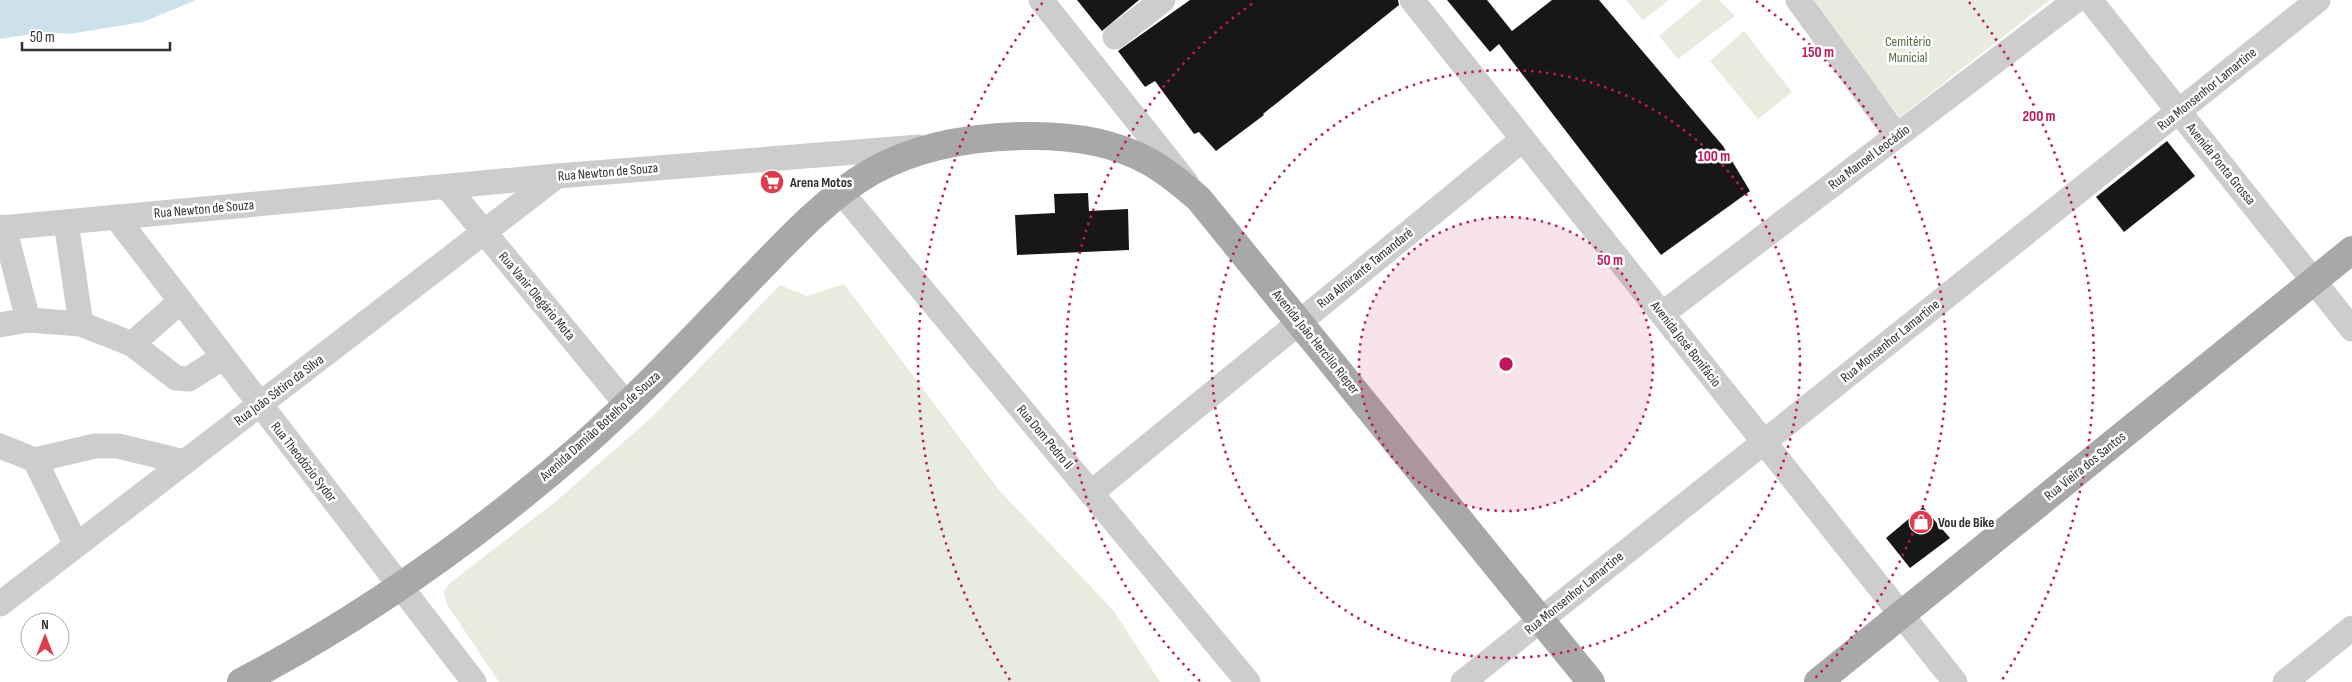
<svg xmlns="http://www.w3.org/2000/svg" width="2352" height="682" viewBox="0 0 2352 682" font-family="'Sofia Sans Condensed',sans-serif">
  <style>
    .green { fill: #e7ecdf }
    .water { fill: #cce1eb }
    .building { fill: #171717 }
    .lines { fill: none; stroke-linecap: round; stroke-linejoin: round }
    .minor { stroke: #cdcdcd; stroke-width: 25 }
    .major { stroke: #a8a8a8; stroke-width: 28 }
    .ring { fill: none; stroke: #c2185b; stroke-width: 2.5; stroke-dasharray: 2.5 5 }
    .labels { text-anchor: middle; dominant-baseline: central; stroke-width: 5; stroke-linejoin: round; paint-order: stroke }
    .park-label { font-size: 14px; fill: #556a3f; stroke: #fff }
    .street-label { font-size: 14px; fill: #303030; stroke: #fff }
    .poi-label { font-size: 14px; font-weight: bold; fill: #303030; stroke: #fff; text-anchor: start }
    .centre { fill: #c2185b; stroke: #fff; stroke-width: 2.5 }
    .ring-label { font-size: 15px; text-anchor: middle; font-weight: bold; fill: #c2185b; stroke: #fff; stroke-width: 5; stroke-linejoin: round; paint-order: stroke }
  </style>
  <rect width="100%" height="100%" fill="#fff"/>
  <g class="green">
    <polygon points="1626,0 1669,0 1643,20"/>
    <polygon points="1702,0 1719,0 1735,16 1678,59 1659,36"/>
    <polygon points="1808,0 2050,0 1900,117"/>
    <polygon points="1744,31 1792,92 1758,119 1710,61"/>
    <polygon points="844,284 999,490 1113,610 1160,682 499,682 446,603 444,591 450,583 555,502 652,417 780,285 807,296"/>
  </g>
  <polygon class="water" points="0,0 196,0 143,22 70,34 44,32 0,39"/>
  <g class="building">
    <polygon points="1077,0 1139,0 1102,31"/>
    <polygon points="1190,0 1398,0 1399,5 1263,114 1264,115 1216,151 1199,132 1194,134 1155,81 1145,87 1118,51"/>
    <polygon points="1447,0 1487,0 1512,31 1552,0 1599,0 1723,146 1750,191 1661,255 1499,44 1490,52"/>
    <polygon points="2167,141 2195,176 2124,232 2096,197"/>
    <polygon points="1088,193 1089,211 1128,209 1129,250 1017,255 1015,215 1055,213 1054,194"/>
    <polygon points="1923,507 1950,538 1910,568 1886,538"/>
  </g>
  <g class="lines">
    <g class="minor">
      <polyline points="1041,0 1186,182"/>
      <polyline points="1412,0 1955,682"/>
      <polyline points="1798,0 1897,136"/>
      <polyline points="2090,0 2352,329"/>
      <polyline points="1115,37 1163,0"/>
      <polyline points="447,187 627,405"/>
      <polyline points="842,193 1248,682"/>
      <polyline points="116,217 474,682"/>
      <polyline points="0,228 557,176 919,147"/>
      <polyline points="0,231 4,227 28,320 0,325"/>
      <polyline points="1662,314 2076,0"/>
      <polyline points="28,320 81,324 66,222"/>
      <polyline points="81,324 132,344 176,378 189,379 223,357"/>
      <polyline points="132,344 181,301"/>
      <polyline points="0,446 35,460 76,545"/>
      <polyline points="35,460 95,446 118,446 184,462"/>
      <polyline points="1091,493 1523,139"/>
      <polyline points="0,604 557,176"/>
      <polyline points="1463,682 2318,0"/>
      <polyline points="2285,682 2352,628"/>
    </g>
    <g class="major">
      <path d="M 241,682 C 363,618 478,536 582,446 C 642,393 697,334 752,277 C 788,240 826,198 871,172 C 917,146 970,137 1023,136 C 1065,135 1110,140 1148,161 C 1166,171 1183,185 1199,199 L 1591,682"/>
      <polyline points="1818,682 2352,250"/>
    </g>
  </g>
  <circle cx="1506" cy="364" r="147" fill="#c2185b" fill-opacity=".12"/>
  <g class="ring">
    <circle cx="1506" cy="364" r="147"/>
    <circle cx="1506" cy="364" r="294"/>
    <path d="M1200 681A441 441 0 0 1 1256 1M1756 1A441 441 0 0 1 1812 681"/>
    <path d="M1010 680A588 588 0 0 1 1043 2M1969 2A588 588 0 0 1 2002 680"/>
  </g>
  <defs>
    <g id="supermarket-disc" transform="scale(1.25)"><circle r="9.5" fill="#de3b4f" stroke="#fff"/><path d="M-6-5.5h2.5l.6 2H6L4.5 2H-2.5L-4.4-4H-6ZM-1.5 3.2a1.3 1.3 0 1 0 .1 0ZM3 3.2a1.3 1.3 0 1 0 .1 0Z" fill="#fff"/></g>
    <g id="shop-disc" transform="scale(1.25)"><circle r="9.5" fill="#de3b4f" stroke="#fff"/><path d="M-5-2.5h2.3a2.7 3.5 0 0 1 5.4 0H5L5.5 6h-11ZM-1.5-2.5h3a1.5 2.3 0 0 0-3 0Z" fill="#fff"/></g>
  </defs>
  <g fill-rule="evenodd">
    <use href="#supermarket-disc" x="772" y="182"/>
    <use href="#shop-disc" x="1921" y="522"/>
  </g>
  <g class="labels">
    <g class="park-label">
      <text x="1908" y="41">Cemitério<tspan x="1908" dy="16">Municial</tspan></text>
    </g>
    <g class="street-label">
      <text transform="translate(2207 89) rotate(-39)">Rua Monsenhor Lamartine</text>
      <text transform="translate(1869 157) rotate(-37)">Rua Manoel Leocádio</text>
      <text transform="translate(2221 164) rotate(51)">Avenida Ponta Grossa</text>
      <text transform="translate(608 172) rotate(-5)">Rua Newton de Souza</text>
      <text transform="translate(204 209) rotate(-5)">Rua Newton de Souza</text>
      <text transform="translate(1365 268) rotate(-39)">Rua Almirante Tamandaré</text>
      <text transform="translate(537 296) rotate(50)">Rua Vanir Olegário Mota</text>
      <text transform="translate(1890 341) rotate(-39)">Rua Monsenhor Lamartine</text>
      <text transform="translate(1316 342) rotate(51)">Avenida João Hercílio Rieper</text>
      <text transform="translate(1686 344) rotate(52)">Avenida José Bonifácio</text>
      <text transform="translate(279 390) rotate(-37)">Rua João Sátiro da Silva</text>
      <text transform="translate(600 426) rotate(-42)">Avenida Damião Botelho de Souza</text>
      <text transform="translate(1045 437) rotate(50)">Rua Dom Pedro II</text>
      <text transform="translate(304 462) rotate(52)">Rua Theodózio Sydor</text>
      <text transform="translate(2085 466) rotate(-39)">Rua Vieira dos Santos</text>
      <text transform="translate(1574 593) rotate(-39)">Rua Monsenhor Lamartine</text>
    </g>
    <g class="poi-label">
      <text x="790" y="182">Arena Motos</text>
      <text x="1938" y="522">Vou de Bike</text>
    </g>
  </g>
  <circle cx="1506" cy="364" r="8" class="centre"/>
  <g class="ring-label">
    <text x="1818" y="57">150 m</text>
    <text x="2039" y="121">200 m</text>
    <text x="1714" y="161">100 m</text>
    <text x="1610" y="265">50 m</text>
  </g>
  <g transform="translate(45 637)"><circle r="24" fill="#ffffff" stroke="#acacac"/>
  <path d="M0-4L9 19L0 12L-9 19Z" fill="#de3b4f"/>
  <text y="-8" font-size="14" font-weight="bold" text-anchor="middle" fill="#303030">N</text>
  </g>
  <path d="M22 42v8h148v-8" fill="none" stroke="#303030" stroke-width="2.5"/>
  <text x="30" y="42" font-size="15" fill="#303030" stroke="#ffffff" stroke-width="4" paint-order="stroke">50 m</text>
</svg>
